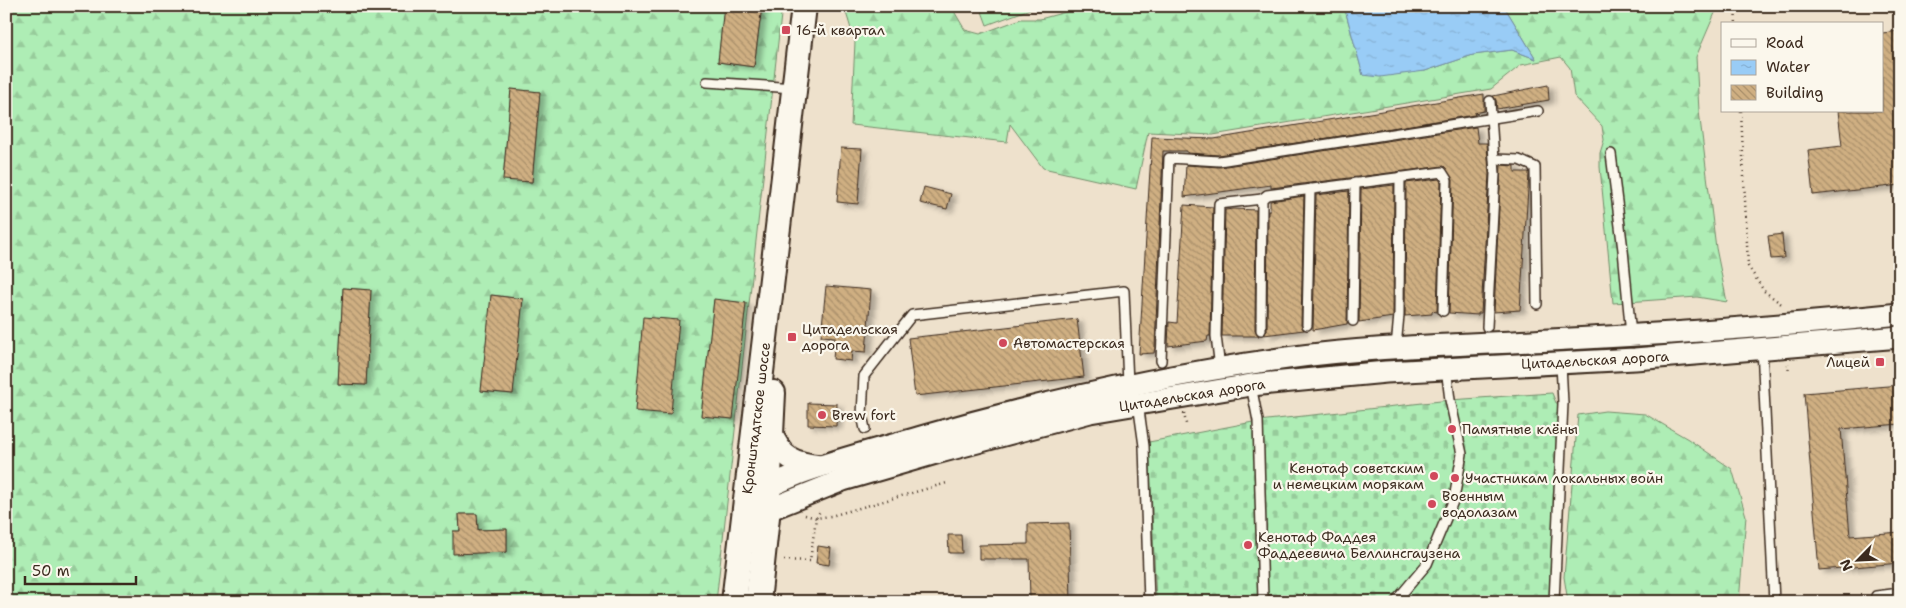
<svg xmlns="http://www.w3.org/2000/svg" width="1906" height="608" viewBox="0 0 1906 608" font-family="'Shantell Sans',sans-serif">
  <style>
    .grass { fill: #aeedb5; stroke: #748c6a }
    .forest { fill: url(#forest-firs); stroke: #748c6a; fill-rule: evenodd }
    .cemetery { fill: url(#cemetery-stones); stroke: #748c6a }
    .water { fill: url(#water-ripples); stroke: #738ba0 }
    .building { fill: url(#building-back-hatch); stroke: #3b2a1e; filter: url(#shadow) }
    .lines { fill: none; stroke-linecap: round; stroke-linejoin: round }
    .service-casing { stroke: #3b2a1e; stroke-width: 12 }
    .tertiary-casing { stroke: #3b2a1e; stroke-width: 25 }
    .secondary-casing { stroke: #3b2a1e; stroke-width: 28 }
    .path { stroke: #3b2a1e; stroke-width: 2.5; stroke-dasharray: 1 4; stroke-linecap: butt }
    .service { stroke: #fbf7ec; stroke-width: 9 }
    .tertiary { stroke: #fbf7ec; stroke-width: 21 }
    .secondary { stroke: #fbf7ec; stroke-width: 24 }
    .poi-dot { fill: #d1495b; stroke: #fbf7ec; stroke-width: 2 }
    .labels { text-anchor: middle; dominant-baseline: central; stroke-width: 4.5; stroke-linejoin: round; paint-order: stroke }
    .poi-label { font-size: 14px; fill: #3b2a1e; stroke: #fbf7ec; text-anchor: start }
    .street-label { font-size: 14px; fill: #3b2a1e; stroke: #fbf7ec }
  </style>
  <defs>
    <pattern id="forest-firs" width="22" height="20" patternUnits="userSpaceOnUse" patternTransform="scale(1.25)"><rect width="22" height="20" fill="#aeedb5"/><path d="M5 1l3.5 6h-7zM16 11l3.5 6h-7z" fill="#97cb9b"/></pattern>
    <pattern id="cemetery-stones" width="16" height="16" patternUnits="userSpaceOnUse" patternTransform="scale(1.25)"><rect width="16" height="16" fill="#aeedb5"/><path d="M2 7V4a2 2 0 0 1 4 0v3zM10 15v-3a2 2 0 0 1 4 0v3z" fill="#97cb9b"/></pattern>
    <pattern id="water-ripples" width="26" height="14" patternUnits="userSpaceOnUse" patternTransform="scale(1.25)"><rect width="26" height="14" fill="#99ccf6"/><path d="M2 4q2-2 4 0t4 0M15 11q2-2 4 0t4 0" fill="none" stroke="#85afd2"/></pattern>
    <pattern id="building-back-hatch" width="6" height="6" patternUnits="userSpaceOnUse" patternTransform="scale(1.25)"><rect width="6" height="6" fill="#cfaf82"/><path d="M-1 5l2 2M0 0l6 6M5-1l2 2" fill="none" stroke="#a98f6a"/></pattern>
    <filter id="shadow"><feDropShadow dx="5.5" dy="3" stdDeviation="2.5" flood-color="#0004"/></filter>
  </defs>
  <rect width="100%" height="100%" fill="#eee1cc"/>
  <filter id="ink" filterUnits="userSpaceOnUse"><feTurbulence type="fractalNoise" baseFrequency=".02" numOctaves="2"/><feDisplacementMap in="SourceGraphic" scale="10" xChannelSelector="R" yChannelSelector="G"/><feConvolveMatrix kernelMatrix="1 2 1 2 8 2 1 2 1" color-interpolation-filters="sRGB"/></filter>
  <g filter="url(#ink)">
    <polygon class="grass" points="980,6 1038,6 987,25"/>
    <g class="forest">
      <path d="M 6,6 L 724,6 L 718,62 L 754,67 L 762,6 L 782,6 L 716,602 L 6,602 ZM 511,89 L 540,92 L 532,182 L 503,179 ZM 343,288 L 371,290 L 366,385 L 338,384 ZM 492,295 L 523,299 L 512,394 L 481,391 ZM 714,300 L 746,303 L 732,419 L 701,415 ZM 459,514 L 477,514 L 478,530 L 507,529 L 507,552 L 454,553 L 453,531 L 460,531 Z"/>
      <polygon points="844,6 951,6 965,30 980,34 1021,19 1040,19 1073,10 1076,6 1344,6 1363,75 1425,71 1473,55 1512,50 1536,59 1504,6 1718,6 1696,57 1699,111 1716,248 1727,302 1697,297 1613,303 1600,167 1600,153 1604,140 1602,126 1574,96 1570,68 1561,57 1521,65 1491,89 1213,135 1148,132 1136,189 1043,168 1010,124 1007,142 851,125 855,42"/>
      <polygon points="1605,411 1645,414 1688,439 1732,469 1746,516 1739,602 1568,602 1564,577 1578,415"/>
    </g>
    <polygon class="cemetery" points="1552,393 1556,403 1563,403 1552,602 1156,602 1149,442 1258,421 1450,400"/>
    <polygon class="water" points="1344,6 1504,6 1536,59 1512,50 1473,55 1425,71 1380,77 1363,75"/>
    <g class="building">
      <polygon points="724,6 762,6 754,67 718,62"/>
      <polygon points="1900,31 1900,185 1813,195 1808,150 1842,146 1838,111 1882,111 1882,33"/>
      <polygon points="1548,85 1549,100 1497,109 1496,100 1493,96"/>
      <polygon points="511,89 540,92 532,182 503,180"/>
      <polygon points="1484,94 1484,111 1474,113 1475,115 1219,155 1187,153 1187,151 1163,151 1155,347 1154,353 1139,354 1152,137 1214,139"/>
      <polygon points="1476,127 1478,143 1487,143 1489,174 1481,313 1478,313 1478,315 1449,313 1453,180 1444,166 1271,188 1271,185 1184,197 1186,165 1220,167"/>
      <polygon points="841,148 862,149 858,204 837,202"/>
      <polygon points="1501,165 1515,166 1515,172 1529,172 1529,174 1520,310 1494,312"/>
      <polygon points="1439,179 1441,182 1437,312 1432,311 1432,314 1405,316 1406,183"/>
      <polygon points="1394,185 1393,317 1359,322 1361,189"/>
      <polygon points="924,187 951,194 947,209 920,203"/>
      <polygon points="1349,191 1347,324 1313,330 1316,195"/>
      <polygon points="1304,196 1301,325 1304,330 1264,335 1267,330 1268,211 1270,211 1270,201"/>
      <polygon points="1184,205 1213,207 1210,336 1208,336 1207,341 1168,346 1169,322 1177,323"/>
      <polygon points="1234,209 1256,210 1255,330 1259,336 1222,336 1225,210"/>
      <polygon points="1782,234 1784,258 1771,259 1768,236"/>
      <polygon points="826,286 871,290 866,352 852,351 851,361 833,359 835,337 821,336"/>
      <polygon points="343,288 371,290 366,385 338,384"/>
      <polygon points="491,295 523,299 513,394 481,391"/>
      <polygon points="714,299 746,303 733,419 701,416"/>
      <polygon points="643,317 679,320 671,414 635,411"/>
      <polygon points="1077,319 1084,377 915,396 908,338"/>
      <polygon points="1900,385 1900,424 1841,429 1850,536 1900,532 1900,563 1819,570 1804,393"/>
      <polygon points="808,403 837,404 836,426 808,425"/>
      <polygon points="459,514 477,514 478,530 507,529 507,552 453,554 453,531 460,531"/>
      <polygon points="1069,523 1071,602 1030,602 1029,559 979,559 979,545 1028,544 1028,524"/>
      <polygon points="948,535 961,535 962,553 949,553"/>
      <polygon points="818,546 831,548 829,565 816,563"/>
    </g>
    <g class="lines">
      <g class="service-casing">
        <g id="service">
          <polyline points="707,82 794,88"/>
          <polyline points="1611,154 1623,250 1631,335"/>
          <polyline points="1495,159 1519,160 1535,167 1537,304"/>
          <polyline points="1353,321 1355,183"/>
          <polyline points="1307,325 1310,189"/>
          <polyline points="1487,327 1495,174 1490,101"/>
          <polyline points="1261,330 1262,199 1267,195 1442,172 1447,180 1443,311"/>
          <polyline points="1396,347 1399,315 1400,177"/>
          <polyline points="1762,347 1774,602"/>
          <polyline points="1161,361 1169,158 1219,161 1538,111"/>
          <polyline points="1220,368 1216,336 1219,204 1262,199"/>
          <polyline points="1251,385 1258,421 1263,600 1286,602"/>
          <polyline points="1138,403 1144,446 1149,602"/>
          <polyline points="865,429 862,415 864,376 912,315 1124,291 1128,384"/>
          <polyline points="1395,602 1427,564 1454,499 1462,454 1450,400 1446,368"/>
          <polyline points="1554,602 1563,403 1561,364"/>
          <polyline points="1877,602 1876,596 1900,593"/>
        </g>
      </g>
      <g class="tertiary-casing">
        <g id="tertiary">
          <path d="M 771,432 C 782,458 793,463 820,466"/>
          <path d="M 757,495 C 770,485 783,480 798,474 C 838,459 880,449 921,437 C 1042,402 1163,375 1287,358 C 1374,346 1462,345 1550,340 C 1667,334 1783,326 1900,314"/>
          <polyline points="751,505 768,510 843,480 936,453 1090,412 1251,385 1386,372 1635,359 1900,337"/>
        </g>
      </g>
      <g class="secondary-casing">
        <g id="secondary">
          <polyline points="734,602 804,6"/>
          <polyline points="758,602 767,517 773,393"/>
        </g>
      </g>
      <g class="path">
        <polyline points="1735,6 1736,24"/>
        <polyline points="1741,111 1748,266 1764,291 1784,306"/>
        <polyline points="1788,364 1789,373"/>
        <polyline points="1184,413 1186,424"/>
        <polyline points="805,515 816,518 831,516 947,483"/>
        <polyline points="784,560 810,561 816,518 820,511"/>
      </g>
      <use href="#service" class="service"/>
      <use href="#tertiary" class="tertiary"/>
      <use href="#secondary" class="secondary"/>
    </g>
  </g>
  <g class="poi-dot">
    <rect x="781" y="25" width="10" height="10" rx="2.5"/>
    <rect x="787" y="332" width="10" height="10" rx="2.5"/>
    <circle cx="1003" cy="343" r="5"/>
    <rect x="1875" y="357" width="10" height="10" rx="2.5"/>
    <circle cx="822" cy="415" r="5"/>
    <circle cx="1452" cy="429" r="5"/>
    <circle cx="1434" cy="476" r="5"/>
    <circle cx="1455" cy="478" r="5"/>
    <circle cx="1432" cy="504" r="5"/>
    <circle cx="1248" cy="545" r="5"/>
  </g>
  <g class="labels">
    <g class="poi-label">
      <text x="796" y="30">16-й квартал</text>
      <text x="802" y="329">Цитадельская<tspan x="802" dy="16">дорога</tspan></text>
      <text x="1013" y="343">Автомастерская</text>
      <text x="1870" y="362" text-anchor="end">Лицей</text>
      <text x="832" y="415">Brew fort</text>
      <text x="1462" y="429">Памятные клёны</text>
      <text x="1424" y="468" text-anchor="end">Кенотаф советским<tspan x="1424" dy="16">и немецким морякам</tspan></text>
      <text x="1465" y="478">Участникам локальных войн</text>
      <text x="1442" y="496">Военным<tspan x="1442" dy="16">водолазам</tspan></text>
      <text x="1258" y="537">Кенотаф Фаддея<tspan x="1258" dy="16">Фаддеевича Беллинсгаузена</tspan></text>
    </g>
    <g class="street-label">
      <text transform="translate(1595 360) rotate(-3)">Цитадельская дорога</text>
      <text transform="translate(1192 395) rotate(-9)">Цитадельская дорога</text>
      <text transform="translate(756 418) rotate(-83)">Кронштадтское шоссе</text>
    </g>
  </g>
  <rect width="1906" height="608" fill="none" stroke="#fbf7ec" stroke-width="25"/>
  <rect x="12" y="12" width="1881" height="583" fill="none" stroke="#3b2a1e" stroke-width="2" filter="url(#ink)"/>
  <rect x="1721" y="22" width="162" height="90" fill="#fbf7ec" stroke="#aea59a"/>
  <rect x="1731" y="39" width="25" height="8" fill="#fbf7ec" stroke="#aea59a"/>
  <text x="1766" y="48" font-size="15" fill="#3b2a1e">Road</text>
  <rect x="1731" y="60" width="25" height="15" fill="url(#water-ripples)" stroke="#aea59a"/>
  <text x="1766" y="72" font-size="15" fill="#3b2a1e">Water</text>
  <rect x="1731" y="85" width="25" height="15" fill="url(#building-back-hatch)" stroke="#aea59a"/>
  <text x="1766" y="98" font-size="15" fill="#3b2a1e">Building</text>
  <g transform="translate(1858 560) rotate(246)" stroke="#fbf7ec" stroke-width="4" paint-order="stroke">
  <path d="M0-4L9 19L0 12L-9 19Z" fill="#3b2a1e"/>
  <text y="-8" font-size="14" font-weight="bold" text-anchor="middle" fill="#3b2a1e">N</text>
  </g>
  <path d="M25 576v8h111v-8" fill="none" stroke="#3b2a1e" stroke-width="2.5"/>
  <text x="32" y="576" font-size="15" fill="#3b2a1e" stroke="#fbf7ec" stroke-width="4" paint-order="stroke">50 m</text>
</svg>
